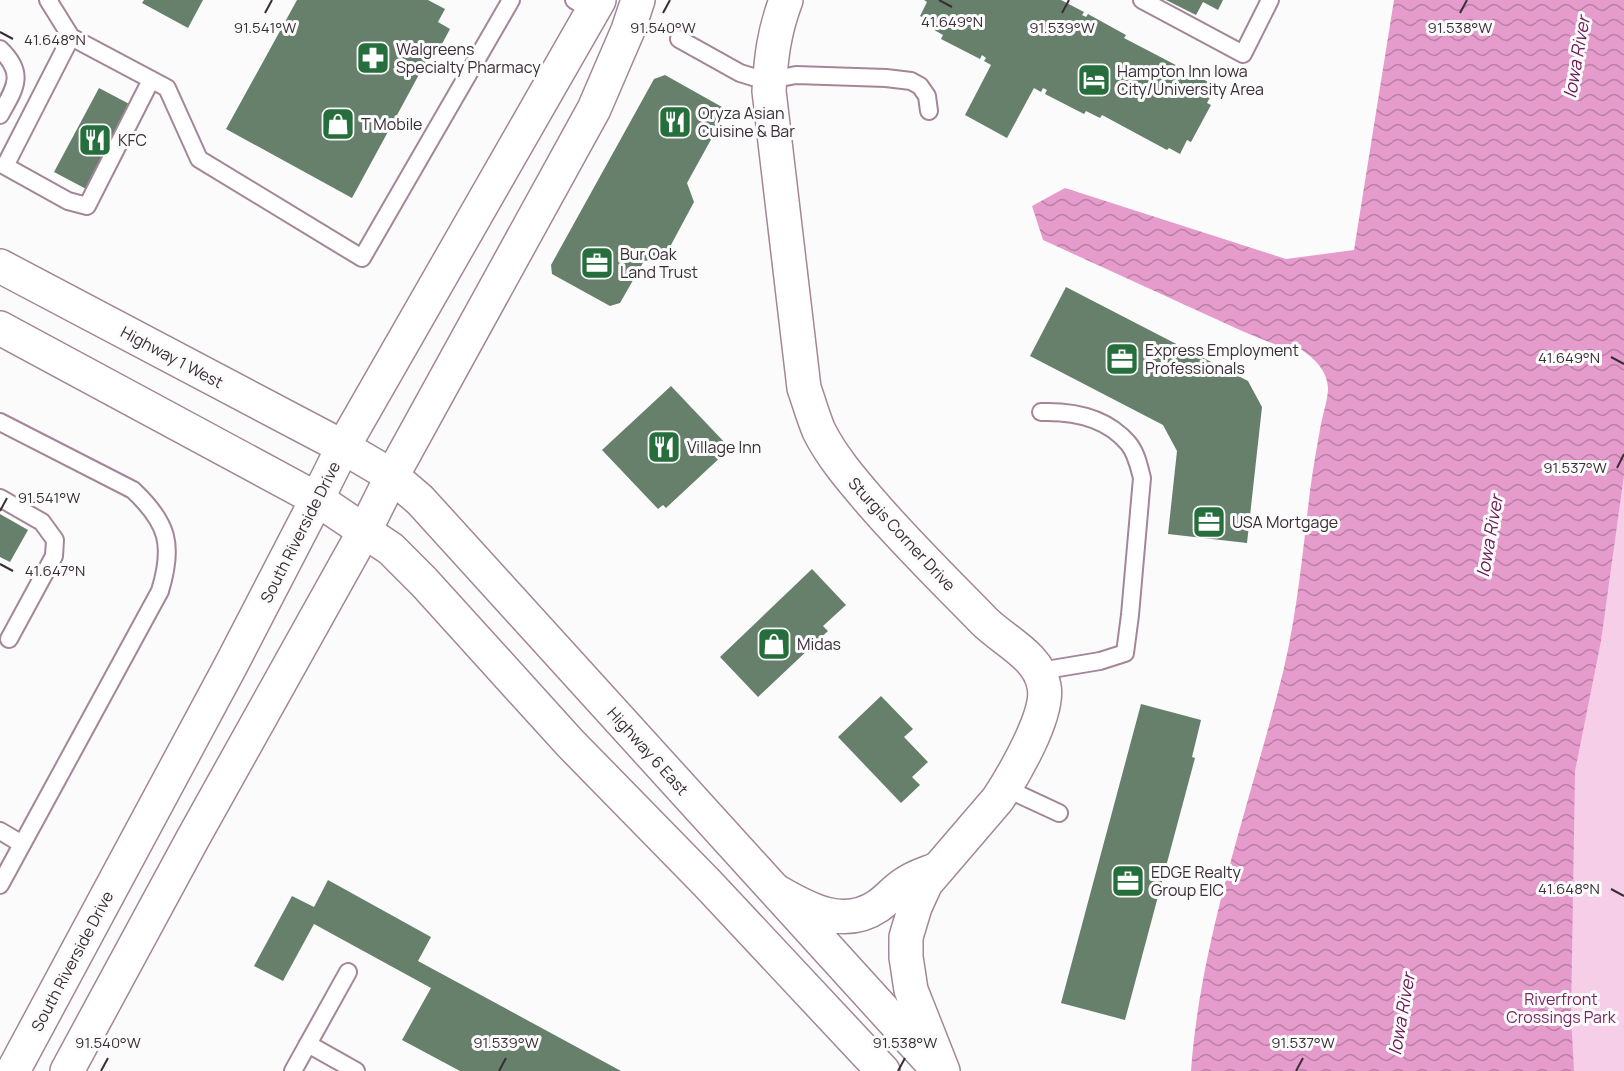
<svg xmlns="http://www.w3.org/2000/svg" width="1624" height="1071" viewBox="0 0 1624 1071" font-family="Manrope,sans-serif">
  <style>
    .green { fill: #f7cee8 }
    .water { fill: url(#water-waves) }
    .building { fill: #66806b }
    .lines { fill: none; stroke-linecap: round; stroke-linejoin: round }
    .service-casing { stroke: #a38698; stroke-width: 20 }
    .minor-casing { stroke: #a38698; stroke-width: 36 }
    .secondary-casing { stroke: #a38698; stroke-width: 36 }
    .primary-casing { stroke: #a38698; stroke-width: 36 }
    .service { stroke: #fff; stroke-width: 16 }
    .minor { stroke: #fff; stroke-width: 33 }
    .secondary { stroke: #fff; stroke-width: 33 }
    .primary { stroke: #fff; stroke-width: 33 }
    .ticks { fill: none; stroke: #3a2e36; stroke-width: 2 }
    .labels { text-anchor: middle; dominant-baseline: central; stroke-width: 6; stroke-linejoin: round; paint-order: stroke }
    .poi-label { font-size: 16px; fill: #3a2e36; stroke: #fbfbfb; text-anchor: start }
    .street-label { font-size: 16px; fill: #3a2e36; stroke: #fbfbfb }
    .park-label { font-size: 16px; fill: #7b2663; stroke: #fbfbfb }
    .water-label { font-size: 18px; font-style: italic; fill: #6d1857; stroke: #fbfbfb }
    .ticks-label { font-size: 15px; text-anchor: middle; fill: #3a2e36; stroke: #fbfbfb; stroke-width: 6; stroke-linejoin: round; paint-order: stroke }
  </style>
  <defs>
    <pattern id="water-waves" width="16" height="10" patternUnits="userSpaceOnUse" patternTransform="scale(1.5)"><rect width="16" height="10" fill="#e59bcb"/><path d="M0 5q4-4 8 0t8 0" fill="none" stroke="#bb7fa6"/></pattern>
  </defs>
  <rect width="100%" height="100%" fill="#fbfbfb"/>
  <polygon class="green" points="1624,318 1624,1071 1486,1071"/>
  <path class="water" d="M 1394,0 L 1624,0 L 1624,475 L 1601,641 L 1575,771 L 1571,1016 L 1574,1071 L 1191,1071 C 1200,945 1246,814 1278,692 C 1296,626 1302,558 1310,491 C 1313,468 1317,446 1321,424 C 1323,413 1328,399 1328,388 C 1327,367 1309,354 1293,344 L 1284,348 L 1242,331 L 1043,240 L 1032,206 L 1065,188 L 1286,259 L 1354,250 Z"/>
  <g class="building">
    <polygon points="144,0 203,0 188,28 142,3"/>
    <polygon points="297,0 428,0 445,9 438,22 450,29 433,61 428,58 352,198 226,129"/>
    <polygon points="924,0 1061,0 1084,12 1082,15 1086,17 1088,14 1126,35 1124,38 1216,86 1207,103 1211,105 1191,142 1187,140 1180,154 1169,148 1167,150 1102,115 1100,118 1086,111 1084,114 1045,94 1047,90 1043,88 1041,92 1034,88 1007,138 965,115 991,65 984,61 986,58 982,55 980,59 941,39 943,35 929,27 932,22 920,16 927,2"/>
    <polygon points="1166,0 1223,0 1218,10 1203,2 1196,15"/>
    <polygon points="665,75 722,107 724,116 687,183 694,202 664,258 644,261 620,303 610,306 552,274 551,265 654,79"/>
    <polygon points="99,88 135,107 90,191 54,172"/>
    <polygon points="1066,287 1248,381 1262,407 1247,543 1168,534 1177,451 1163,425 1030,356"/>
    <polygon points="671,386 727,445 720,451 724,454 666,508 663,505 658,509 602,450"/>
    <polygon points="0,514 28,530 10,562 0,557"/>
    <polygon points="812,569 846,605 823,626 828,631 758,697 720,657"/>
    <polygon points="881,696 913,729 904,737 928,762 912,777 920,785 901,803 838,737"/>
    <polygon points="1141,704 1201,720 1192,757 1195,758 1125,1020 1061,1003"/>
    <polygon points="328,880 431,937 418,961 621,1071 460,1071 402,1040 431,988 314,924 283,981 254,966 292,896 314,907"/>
  </g>
  <g class="lines">
    <g class="service-casing">
      <g id="service">
        <polyline points="48,0 71,37 167,88 199,159 362,258 511,0"/>
        <polyline points="574,0 593,11"/>
        <polyline points="1142,0 1243,54 1270,0"/>
        <polyline points="71,37 5,166 68,201 87,206 151,80"/>
        <polyline points="679,39 740,73 753,77 770,80 796,75 886,78 911,81 920,86 927,96 929,111"/>
        <path d="M 0,49 C 26,74 15,88 0,115"/>
        <path d="M 0,422 L 133,490 C 168,523 174,545 160,591 L 0,885"/>
        <polyline points="0,498 42,522 55,540 54,556 9,639"/>
        <path d="M 1040,671 L 1100,661 L 1125,653 L 1130,615 L 1142,478 C 1139,466 1136,452 1128,443 C 1106,417 1072,411 1041,412"/>
        <polyline points="1005,788 1059,813"/>
        <polyline points="0,831 22,844"/>
        <polyline points="308,1044 356,1071"/>
        <polyline points="293,1071 348,972"/>
      </g>
    </g>
    <g class="minor-casing">
      <g id="minor">
        <path d="M 786,0 C 774,32 771,57 769,91 L 804,388 C 809,402 813,417 819,431 C 832,457 852,480 870,501 C 906,543 945,581 984,621 C 1004,641 1039,656 1044,686 C 1050,714 1013,776 998,799 L 926,883 L 915,907 L 906,937 L 906,957 L 911,990 L 943,1071"/>
        <path d="M 778,892 C 809,910 844,929 878,906 C 887,900 894,891 903,885 C 913,877 925,874 937,869"/>
      </g>
    </g>
    <g class="secondary-casing">
      <g id="secondary">
        <polyline points="13,1071 230,667 317,499"/>
        <polyline points="67,1071 192,840 365,530"/>
      </g>
    </g>
    <g class="primary-casing">
      <g id="primary">
        <polyline points="0,266 343,447 392,476 420,500 939,1071"/>
        <polyline points="0,328 317,499 391,549 424,582 570,743 707,883 883,1071"/>
        <polyline points="317,499 343,447 599,0"/>
        <polyline points="365,530 392,476 594,109 628,30 638,0"/>
      </g>
    </g>
    <use href="#service" class="service"/>
    <use href="#minor" class="minor"/>
    <use href="#secondary" class="secondary"/>
    <use href="#primary" class="primary"/>
  </g>
  <path class="ticks" d="M 939,0 L 952,7M 265,13 L 272,0M 663,13 L 670,0M 1062,13 L 1069,0M 1460,13 L 1467,0M 0,32 L 13,39M 1611,357 L 1624,364M 1617,468 L 1624,454M 0,511 L 7,498M 0,564 L 13,571M 1611,889 L 1624,896M 101,1071 L 108,1058M 499,1071 L 506,1058M 898,1071 L 905,1058M 1296,1071 L 1303,1058"/>
  <defs>
    <g id="pharmacy-square" transform="scale(1.725)"><rect x="-9" y="-9" width="18" height="18" rx="4" fill="#266f3c" stroke="#fbfbfb"/><path d="M-2-6h4v4h4v4h-4v4h-4v-4h-4v-4h4Z" fill="#fff"/></g>
    <g id="hotel-square" transform="scale(1.725)"><rect x="-9" y="-9" width="18" height="18" rx="4" fill="#266f3c" stroke="#fbfbfb"/><path d="M-6-4.5h1.5V1H6V5H4.5V3h-9V5H-6ZM-4 0a1.8 1.8 0 1 1 3.6 0ZM.5 0V-2.5h3Q6-2.5 6 0Z" fill="#fff"/></g>
    <g id="restaurant-square" transform="scale(1.725)"><rect x="-9" y="-9" width="18" height="18" rx="4" fill="#266f3c" stroke="#fbfbfb"/><path d="M-5-6h1v4h1v-4h1v4h1v-4h1v5L-1.5 .5V6h-2V.5L-5-1ZM5-6V6H3V1.5H1.5Q1.5-4 5-6Z" fill="#fff"/></g>
    <g id="shop-square" transform="scale(1.725)"><rect x="-9" y="-9" width="18" height="18" rx="4" fill="#266f3c" stroke="#fbfbfb"/><path d="M-5-2.5h2.3a2.7 3.5 0 0 1 5.4 0H5L5.5 6h-11ZM-1.5-2.5h3a1.5 2.3 0 0 0-3 0Z" fill="#fff"/></g>
    <g id="office-square" transform="scale(1.725)"><rect x="-9" y="-9" width="18" height="18" rx="4" fill="#266f3c" stroke="#fbfbfb"/><path d="M-6-3h4V-5.5h4V-3h4V5H-6ZM-1-4.5V-3h2v-1.5ZM-6 0V1H6V0Z" fill="#fff"/></g>
  </defs>
  <g fill-rule="evenodd">
    <use href="#pharmacy-square" x="373" y="58"/>
    <use href="#hotel-square" x="1094" y="80"/>
    <use href="#restaurant-square" x="675" y="122"/>
    <use href="#shop-square" x="338" y="124"/>
    <use href="#restaurant-square" x="95" y="140"/>
    <use href="#office-square" x="597" y="263"/>
    <use href="#office-square" x="1122" y="359"/>
    <use href="#restaurant-square" x="664" y="447"/>
    <use href="#office-square" x="1209" y="522"/>
    <use href="#shop-square" x="774" y="644"/>
    <use href="#office-square" x="1128" y="881"/>
  </g>
  <g class="labels">
    <g class="poi-label">
      <text x="396" y="49">Walgreens<tspan x="396" dy="18">Specialty Pharmacy</tspan></text>
      <text x="1117" y="71">Hampton Inn Iowa<tspan x="1117" dy="18">City/University Area</tspan></text>
      <text x="698" y="113">Oryza Asian<tspan x="698" dy="18">Cuisine &amp; Bar</tspan></text>
      <text x="361" y="124">T Mobile</text>
      <text x="118" y="140">KFC</text>
      <text x="620" y="254">Bur Oak<tspan x="620" dy="18">Land Trust</tspan></text>
      <text x="1145" y="350">Express Employment<tspan x="1145" dy="18">Professionals</tspan></text>
      <text x="687" y="447">Village Inn</text>
      <text x="1232" y="522">USA Mortgage</text>
      <text x="797" y="644">Midas</text>
      <text x="1151" y="872">EDGE Realty<tspan x="1151" dy="18">Group EIC</tspan></text>
    </g>
    <g class="street-label">
      <text transform="translate(172 357) rotate(28)">Highway 1 West</text>
      <text transform="translate(300 532) rotate(-63)">South Riverside Drive</text>
      <text transform="translate(902 534) rotate(47)">Sturgis Corner Drive</text>
      <text transform="translate(648 751) rotate(48)">Highway 6 East</text>
      <text transform="translate(72 961) rotate(-62)">South Riverside Drive</text>
    </g>
    <g class="park-label">
      <text x="1561" y="999">Riverfront<tspan x="1561" dy="18">Crossings Park</tspan></text>
    </g>
    <g class="water-label">
      <text transform="translate(1576 57) rotate(-80)">Iowa River</text>
      <text transform="translate(1489 536) rotate(-80)">Iowa River</text>
      <text transform="translate(1401 1014) rotate(-80)">Iowa River</text>
    </g>
  </g>
  <g class="ticks-label">
    <text x="952" y="27">41.649°N</text>
    <text x="265" y="33">91.541°W</text>
    <text x="663" y="33">91.540°W</text>
    <text x="1062" y="33">91.539°W</text>
    <text x="1460" y="33">91.538°W</text>
    <text x="55" y="45">41.648°N</text>
    <text x="1569" y="363">41.649°N</text>
    <text x="1575" y="473">91.537°W</text>
    <text x="49" y="503">91.541°W</text>
    <text x="55" y="576">41.647°N</text>
    <text x="1569" y="894">41.648°N</text>
    <text x="108" y="1048">91.540°W</text>
    <text x="506" y="1048">91.539°W</text>
    <text x="905" y="1048">91.538°W</text>
    <text x="1303" y="1048">91.537°W</text>
  </g>
</svg>
